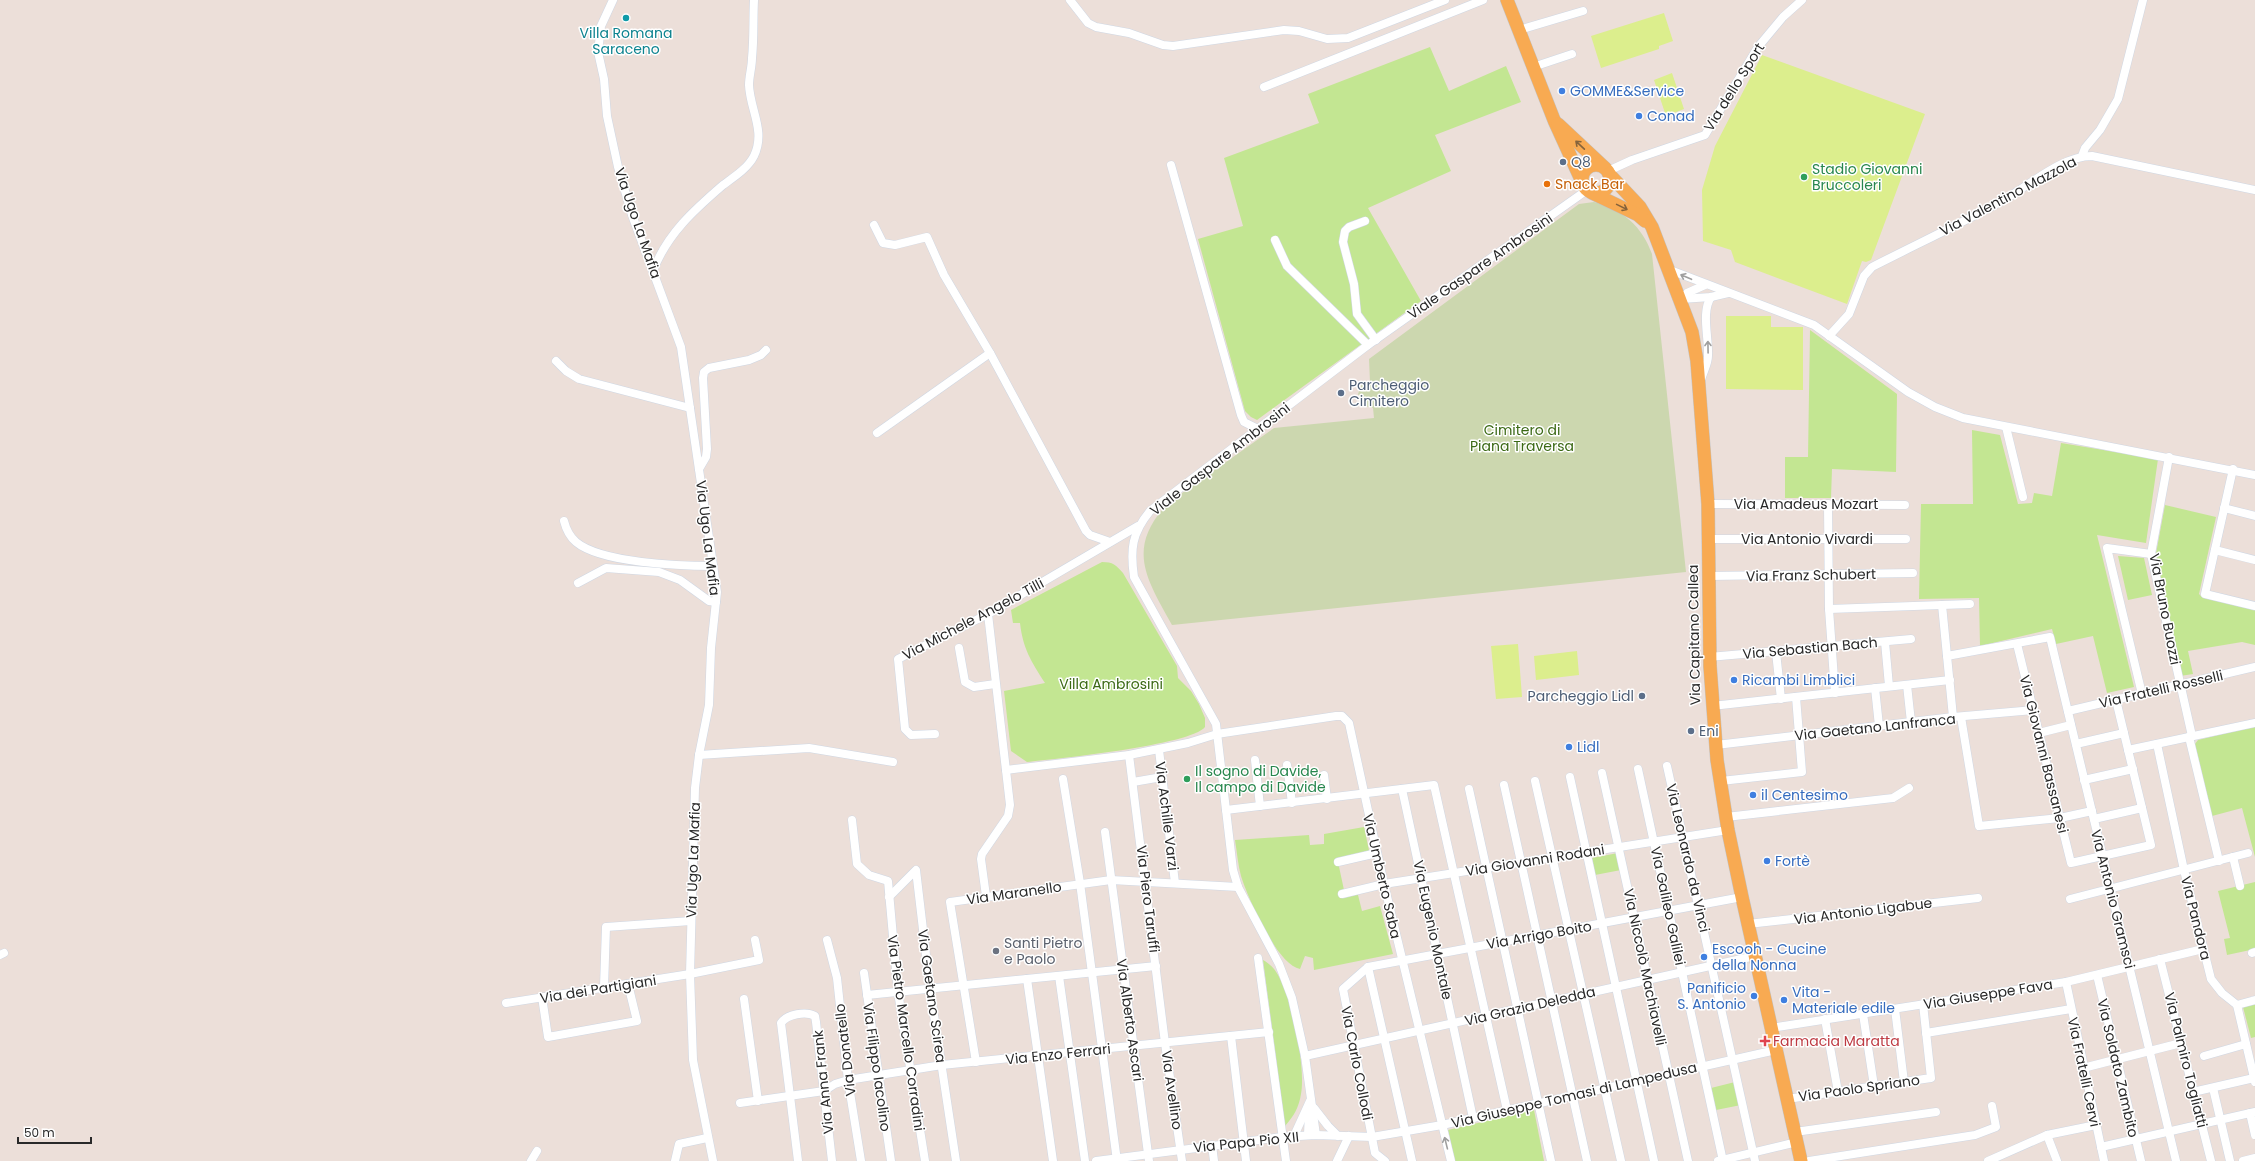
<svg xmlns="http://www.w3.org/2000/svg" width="2255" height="1161" viewBox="0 0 2255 1161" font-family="Poppins,sans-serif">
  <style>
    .green { fill: #c3e692 }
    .cemetery { fill: #ccd7af }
    .pitch { fill: #dcee8d }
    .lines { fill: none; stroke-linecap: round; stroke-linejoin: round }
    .street-casing { stroke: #cfd7e3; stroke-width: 9 }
    .primary-casing { stroke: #c3c3c3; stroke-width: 14 }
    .street { stroke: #fff; stroke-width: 8 }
    .primary { stroke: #f8aa52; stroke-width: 13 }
    .oneway { stroke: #86633b }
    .oneway2 { stroke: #9f9f9f }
    .culture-dot { fill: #0f9aa8; stroke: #fff; stroke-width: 1.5 }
    .shop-dot { fill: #3f7fe0; stroke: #fff; stroke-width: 1.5 }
    .service-dot { fill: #5c6f8a; stroke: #fff; stroke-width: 1.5 }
    .leisure-dot { fill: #2e9e5b; stroke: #fff; stroke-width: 1.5 }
    .food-dot { fill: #e8710a; stroke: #fff; stroke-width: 1.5 }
    .worship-dot { fill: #6b7280; stroke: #fff; stroke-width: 1.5 }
    .health-dot { fill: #e0444e; stroke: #fff; stroke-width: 1.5 }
    .labels { text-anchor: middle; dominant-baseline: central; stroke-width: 3; stroke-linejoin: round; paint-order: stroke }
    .culture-label { font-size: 14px; fill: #0d838f; stroke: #fff }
    .street-label { font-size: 14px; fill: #292929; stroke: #fff }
    .shop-label { font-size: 14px; fill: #366cbe; stroke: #fff; text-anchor: start }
    .service-label { font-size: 14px; fill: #4e5e75; stroke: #fff; text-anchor: start }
    .leisure-label { font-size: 14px; fill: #27864d; stroke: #fff; text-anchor: start }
    .food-label { font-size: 14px; fill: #c56008; stroke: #fff; text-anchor: start }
    .park-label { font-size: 14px; fill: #3b6915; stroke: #fff }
    .worship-label { font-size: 14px; fill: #5b616d; stroke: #fff; text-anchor: start }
    .health-label { font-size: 14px; fill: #be3a42; stroke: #fff; text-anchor: start }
  </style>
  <rect width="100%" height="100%" fill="#ecdfd9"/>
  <g class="green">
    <polygon points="1430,47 1449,91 1506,66 1521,102 1435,135 1451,171 1368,208 1421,301 1257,420 1251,417 1245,411 1198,239 1243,226 1224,158 1319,123 1308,94"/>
    <polygon points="1810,330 1897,394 1896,472 1832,469 1831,498 1785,498 1785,457 1808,457"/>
    <polygon points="1972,430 2000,435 2018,504 2032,503 2034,493 2052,496 2061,443 2158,459 2146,543 2097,535 2134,687 2107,693 2093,636 2056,644 2052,629 1980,646 1979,598 1919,599 1921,504 1973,504"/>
    <polygon points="2165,505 2216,517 2199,594 2202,597 2255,610 2255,645 2242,642 2188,651 2193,674 2180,676 2155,559"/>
    <polygon points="2118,556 2144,558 2152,595 2128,600"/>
    <path d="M 1102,562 C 1113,562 1116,565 1123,573 L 1177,666 L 1178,678 L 1191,691 L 1199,704 L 1205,718 L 1205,727 C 1191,745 1056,759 1027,762 L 1011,751 L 1004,691 L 1045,683 C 1031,661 1023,649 1020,623 L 1013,623 L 1011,610 Z"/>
    <polygon points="2255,726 2255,857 2242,808 2212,816 2195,744 2198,740"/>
    <path d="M 1364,827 L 1370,855 L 1338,862 L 1344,890 L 1357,891 L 1362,911 L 1380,906 L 1393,954 L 1314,970 L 1313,958 L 1305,956 L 1300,969 C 1277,965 1248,898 1241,876 C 1238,865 1237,852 1235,840 L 1309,835 L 1310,845 L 1324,844 L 1324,834 Z"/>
    <polygon points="1618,853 1621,870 1595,875 1592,858"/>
    <polygon points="2255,882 2255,949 2227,955 2224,939 2230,938 2218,891"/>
    <path d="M 1263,960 C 1270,964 1274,968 1278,975 C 1292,998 1306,1067 1301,1094 C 1299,1107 1294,1116 1285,1126 Z"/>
    <polygon points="2255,1004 2255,1037 2251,1038 2243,1007"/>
    <polygon points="1735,1082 1741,1105 1716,1110 1711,1088"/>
    <polygon points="1534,1110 1544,1161 1455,1161 1448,1130"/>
  </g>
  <path class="cemetery" d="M 1594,202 C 1623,210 1642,226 1652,254 L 1686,572 L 1172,625 C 1147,579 1125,549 1168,503 L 1274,428 L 1374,418 L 1373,408 L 1365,406 L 1358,394 L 1362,384 L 1370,382 L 1369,359 L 1579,204 Z"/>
  <g class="pitch">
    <polygon points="1664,13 1673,41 1659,46 1659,49 1601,68 1591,36"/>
    <polygon points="1762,55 1925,114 1871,260 1866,262 1862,261 1847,304 1735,262 1731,250 1703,241 1702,190 1715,146"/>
    <polygon points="1672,73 1684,109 1666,116 1654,80"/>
    <polygon points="1726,316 1771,316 1771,327 1803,327 1803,390 1726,389"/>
    <polygon points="1518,644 1522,697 1496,699 1491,646"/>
    <polygon points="1577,651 1579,675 1536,680 1534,656"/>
  </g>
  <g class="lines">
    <g class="street-casing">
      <g id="street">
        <polyline points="613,0 601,26 598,52 604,79 607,116 618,167 632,215 681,347 717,592 711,648 709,705 699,755 695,788 690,974 693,1060 713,1161"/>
        <polyline points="1070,0 1088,23 1096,27 1129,33 1163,45 1173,46 1284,30 1299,31 1327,39 1348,38 1445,0"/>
        <polyline points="1519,30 1583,11"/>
        <polyline points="1533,67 1572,54"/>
        <polyline points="1264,87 1483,0"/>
        <polyline points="2082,156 2085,148 2100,130 2118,99 2143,0"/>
        <polyline points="1171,165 1241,415 1244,422 1258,429"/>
        <polyline points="1608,171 1632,160 1705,135 1758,47 1783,17 1802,0"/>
        <polyline points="1365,221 1349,227 1345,231 1343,242 1354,284 1357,314 1376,340"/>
        <polyline points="874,225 883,243 895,245 927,237 944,275 990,353 1086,531 1090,535 1110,542"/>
        <polyline points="1275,240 1287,266 1368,345"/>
        <polyline points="1670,270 1814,325 1908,392 1935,407 1963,418 2255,475"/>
        <path d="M 653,271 C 667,234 694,210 723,185 C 734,177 748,168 754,156 C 766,131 750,110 749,85 C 749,76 752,67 752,58 C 754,39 753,19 754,0"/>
        <polyline points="1681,299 1711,297 1728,293"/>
        <polyline points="1681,299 1687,293 1705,285"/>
        <path d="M 1829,336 L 1849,314 L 1864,276 L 1872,267 C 1915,245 1958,225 2000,202 C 2028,187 2061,156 2092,156 L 2255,190"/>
        <polyline points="556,361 566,371 579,379 690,408"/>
        <path d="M 1701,380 C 1703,372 1708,364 1708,356 C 1709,338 1701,312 1711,297"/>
        <polyline points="2006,427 2023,497"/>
        <polyline points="877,433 990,353"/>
        <polyline points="2169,457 2151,554 2192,736"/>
        <polyline points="699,469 706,457 707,449 703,378 704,372 709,368 749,360 761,355 766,350"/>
        <polyline points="2233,469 2205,594 2255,606"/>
        <polyline points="1708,504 1905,505"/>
        <polyline points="1828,504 1829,609 1835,693"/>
        <polyline points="2224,508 2255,516"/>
        <path d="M 564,521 C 566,529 569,536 576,542 C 601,563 680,566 713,566"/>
        <polyline points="1708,539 1906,539"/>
        <polyline points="2215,550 2255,560"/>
        <polyline points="1709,576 1913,573"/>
        <polyline points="578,583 606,568 659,572 680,580 709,601 716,602"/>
        <polyline points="1942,605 1953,717"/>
        <polyline points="1829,609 1970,604"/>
        <polyline points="1885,642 1889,686"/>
        <polyline points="2017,644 2071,863 2151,845 2116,700"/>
        <polyline points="959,648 965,682 974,687 995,684"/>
        <polyline points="1776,652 1781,699"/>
        <polyline points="1947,656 2050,637 2176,1161"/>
        <polyline points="1709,657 1911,639"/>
        <polyline points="1907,685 1911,722"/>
        <polyline points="1875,688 1879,726"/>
        <polyline points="2142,694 2107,548 2151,554"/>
        <polyline points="1712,706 1950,680"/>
        <polyline points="2068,711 2255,667"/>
        <polyline points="1961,717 1979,826 2060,818 2092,811"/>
        <polyline points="2039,733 2071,725"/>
        <polyline points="935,734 911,735 905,729 898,659 988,614 1138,526"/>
        <polyline points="2189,737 2219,861"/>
        <polyline points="2076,744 2124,733"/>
        <polyline points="2157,744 2184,870 2211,979 2222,993 2237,1005 2255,1082"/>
        <polyline points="1716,745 1953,717 2034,710"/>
        <polyline points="1159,750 1175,883"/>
        <polyline points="2128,750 2255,723"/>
        <polyline points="699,755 809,748 893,762"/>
        <polyline points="1129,755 1165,1043 1182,1161"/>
        <polyline points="1255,760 1260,806"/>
        <polyline points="1287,765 1292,803"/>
        <polyline points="1667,766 1755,1161"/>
        <polyline points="1638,769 1723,1161"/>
        <polyline points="1006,770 1129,755 1188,743 1217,734 1336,716 1342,716 1349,723 1384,884 1451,1161"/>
        <polyline points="1602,773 1688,1161"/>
        <polyline points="1324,775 1327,799"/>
        <polyline points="1570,777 1654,1161"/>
        <polyline points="1063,779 1080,883 1117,1161"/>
        <polyline points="2084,780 2133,769"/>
        <polyline points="1535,781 1621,1161"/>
        <polyline points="1721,781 1802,772 1796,697"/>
        <polyline points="1133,782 1162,777"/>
        <polyline points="1504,785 1587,1161"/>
        <polyline points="1402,789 1473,1118"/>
        <polyline points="1469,789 1551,1161"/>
        <polyline points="1226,810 1434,785 1507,1110"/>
        <polyline points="1726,817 1893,798 1909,788"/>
        <polyline points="2094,819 2142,808"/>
        <polyline points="852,820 857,864 869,875 888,881 898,992 925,1161"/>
        <polyline points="1105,832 1149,1161"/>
        <polyline points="2233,857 2240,886"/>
        <polyline points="1338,862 1377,853"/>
        <polyline points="1342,894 1384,884 1728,830"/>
        <polyline points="986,896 981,859 982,854 1008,816 1010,805 988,614"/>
        <polyline points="889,897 916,870 930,989 956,1161"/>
        <polyline points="2070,899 2248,853"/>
        <polyline points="1748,924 1978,898"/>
        <polyline points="827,940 837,978 848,1080 861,1161"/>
        <polyline points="2252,953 2255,952"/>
        <polyline points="0,955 4,953"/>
        <polyline points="1258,958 1286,1161"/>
        <polyline points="2160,959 2211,1161"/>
        <polyline points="1368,967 1412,1161"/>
        <polyline points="864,973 891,1161"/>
        <polyline points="2097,975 2141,1161"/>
        <polyline points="1059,976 1085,1161"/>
        <polyline points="1027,979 1053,1161"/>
        <polyline points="2066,982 2104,1161"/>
        <polyline points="604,987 606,927 691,921"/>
        <polyline points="867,995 1156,966"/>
        <polyline points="542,997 548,1037 637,1021 628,984"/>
        <polyline points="744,999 758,1101"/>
        <polyline points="506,1003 690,974 759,960 755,940"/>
        <polyline points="2237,1005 2255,1000"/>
        <polyline points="1895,1009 1904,1082"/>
        <polyline points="1863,1014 1874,1086"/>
        <polyline points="1825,1019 1838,1092"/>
        <polyline points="1771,1028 2066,982 2203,949"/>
        <polyline points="1926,1033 2071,1009"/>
        <polyline points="1231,1036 1246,1161"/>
        <polyline points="1305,1056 1755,956"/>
        <polyline points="2204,1056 2246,1044"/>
        <polyline points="976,1062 950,902 1111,880 1238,887"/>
        <polyline points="2083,1068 2181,1043"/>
        <polyline points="2213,1088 2230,1161"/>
        <polyline points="2193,1092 2254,1078"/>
        <polyline points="1787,1099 1931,1078 1923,1004"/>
        <polyline points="740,1103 824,1091 835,1084 848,1080 942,1065 1269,1032"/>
        <polyline points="1314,1108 1328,1126 1338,1136"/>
        <polyline points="2250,1113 2255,1135"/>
        <polyline points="1795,1132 1936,1112"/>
        <polyline points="1308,1135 1309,1111"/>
        <path d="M 1316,1135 L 1305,1056 L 1292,998 L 1279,964 L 1238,887 L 1233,870 L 1216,724 L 1134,577 C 1130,549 1132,533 1150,511 L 1368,345 L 1587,190"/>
        <polyline points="2047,1135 2057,1161"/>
        <polyline points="1294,1136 1310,1101"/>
        <polyline points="1212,1145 1214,1161"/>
        <polyline points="2101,1147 2255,1112"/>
        <polyline points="531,1161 537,1151"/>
        <polyline points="675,1161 679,1144 707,1138"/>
        <path d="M 798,1161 L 781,1023 C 787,1014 806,1011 815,1016 L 816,1022 L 832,1161"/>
        <polyline points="1096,1161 1282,1137 1316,1135 1372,1137 1442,1125 1776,1050"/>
        <polyline points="1337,1161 1349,1136"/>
        <polyline points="1385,1161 1375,1153 1343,989 1368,967 1742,897"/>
        <polyline points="1718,1161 1797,1142"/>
        <polyline points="1809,1161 1975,1135 1996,1127 1992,1106"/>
        <polyline points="1988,1161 2047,1135 2096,1125"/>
        <polyline points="2243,1161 2255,1158"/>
      </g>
    </g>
    <g class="primary-casing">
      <g id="primary">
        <polyline points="1507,0 1554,120 1584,186"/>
        <polyline points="1558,124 1605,168"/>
        <circle cx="1596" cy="179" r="14"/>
        <polyline points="1609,174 1640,207 1652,227 1692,332 1697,361 1708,504 1710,666 1717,760 1728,830 1742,897 1801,1161"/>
        <polyline points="1592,193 1638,215 1645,221"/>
      </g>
    </g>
    <use href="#street" class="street"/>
    <use href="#primary" class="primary"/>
  </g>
  <defs><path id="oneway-shaft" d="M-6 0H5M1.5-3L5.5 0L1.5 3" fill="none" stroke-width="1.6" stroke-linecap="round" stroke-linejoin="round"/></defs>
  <g class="oneway">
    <use href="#oneway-shaft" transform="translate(1580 145) rotate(-137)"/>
    <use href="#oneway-shaft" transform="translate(1622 207) rotate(26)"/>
  </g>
  <g class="oneway2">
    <use href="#oneway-shaft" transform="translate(1686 277) rotate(-157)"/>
    <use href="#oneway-shaft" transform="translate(1708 347) rotate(-91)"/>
    <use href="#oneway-shaft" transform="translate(1446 1143) rotate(-104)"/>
  </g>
  <circle class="culture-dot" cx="626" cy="18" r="4"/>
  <g class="shop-dot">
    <circle cx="1562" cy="91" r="4"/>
    <circle cx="1639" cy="116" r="4"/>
    <circle cx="1734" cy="680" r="4"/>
    <circle cx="1569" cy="747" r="4"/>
    <circle cx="1753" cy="795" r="4"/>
    <circle cx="1767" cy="861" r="4"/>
    <circle cx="1704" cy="957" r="4"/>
    <circle cx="1754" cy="996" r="4"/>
    <circle cx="1784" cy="1000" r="4"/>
  </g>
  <g class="service-dot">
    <circle cx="1563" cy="162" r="4"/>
    <circle cx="1341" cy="393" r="4"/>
    <circle cx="1642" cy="696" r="4"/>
    <circle cx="1691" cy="731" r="4"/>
  </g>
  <g class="leisure-dot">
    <circle cx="1804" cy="177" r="4"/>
    <circle cx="1187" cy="779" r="4"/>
  </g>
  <circle class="food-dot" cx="1547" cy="184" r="4"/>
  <circle class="worship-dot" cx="996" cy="951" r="4"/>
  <path class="health-dot" d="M1763 1035h4v4h4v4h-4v4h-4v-4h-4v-4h4z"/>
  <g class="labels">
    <g class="culture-label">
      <text x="626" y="33">Villa Romana<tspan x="626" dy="16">Saraceno</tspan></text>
    </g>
    <g class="street-label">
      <text transform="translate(1734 87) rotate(-58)">Via dello Sport</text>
      <text transform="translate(2008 196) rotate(-28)">Via Valentino Mazzola</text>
      <text transform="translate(638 223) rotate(71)">Via Ugo La Mafia</text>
      <text transform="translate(1480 266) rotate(-35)">Viale Gaspare Ambrosini</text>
      <text transform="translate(1220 459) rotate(-38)">Viale Gaspare Ambrosini</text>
      <text x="1806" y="504">Via Amadeus Mozart</text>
      <text transform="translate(708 538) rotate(83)">Via Ugo La Mafia</text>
      <text x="1807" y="539">Via Antonio Vivardi</text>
      <text transform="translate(1811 575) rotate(-1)">Via Franz Schubert</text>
      <text transform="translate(2165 609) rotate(79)">Via Bruno Buozzi</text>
      <text transform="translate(973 619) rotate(-28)">Via Michele Angelo Tilli</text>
      <text transform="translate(1694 635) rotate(-91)">Via Capitano Callea</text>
      <text transform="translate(1810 648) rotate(-5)">Via Sebastian Bach</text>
      <text transform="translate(2161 689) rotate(-13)">Via Fratelli Rosselli</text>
      <text transform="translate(1875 727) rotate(-6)">Via Gaetano Lanfranca</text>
      <text transform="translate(2044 754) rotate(76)">Via Giovanni Bassanesi</text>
      <text transform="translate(1167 816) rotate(83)">Via Achille Varzi</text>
      <text transform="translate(1688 858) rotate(77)">Via Leonardo da Vinci</text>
      <text transform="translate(693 860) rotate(-88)">Via Ugo La Mafia</text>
      <text transform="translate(1535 860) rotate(-9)">Via Giovanni Rodani</text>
      <text transform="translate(1382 876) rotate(77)">Via Umberto Saba</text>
      <text transform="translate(1014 893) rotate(-8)">Via Maranello</text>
      <text transform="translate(1148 899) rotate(83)">Via Piero Taruffi</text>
      <text transform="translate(2113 899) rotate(76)">Via Antonio Gramsci</text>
      <text transform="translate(1668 906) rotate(78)">Via Galileo Galilei</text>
      <text transform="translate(1863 911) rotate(-7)">Via Antonio Ligabue</text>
      <text transform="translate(2196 918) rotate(76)">Via Pandora</text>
      <text transform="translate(1433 930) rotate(78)">Via Eugenio Montale</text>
      <text transform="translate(1539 935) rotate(-10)">Via Arrigo Boito</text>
      <text transform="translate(1645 967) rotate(78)">Via Niccolò Machiavelli</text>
      <text transform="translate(598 989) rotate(-9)">Via dei Partigiani</text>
      <text transform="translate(1988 994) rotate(-9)">Via Giuseppe Fava</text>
      <text transform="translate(932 996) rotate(82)">Via Gaetano Scirea</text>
      <text transform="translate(1530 1006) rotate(-13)">Via Grazia Deledda</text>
      <text transform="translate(1130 1020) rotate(82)">Via Alberto Ascari</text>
      <text transform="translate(906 1033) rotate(82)">Via Pietro Marcello Corradini</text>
      <text transform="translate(845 1050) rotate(-97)">Via Donatello</text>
      <text transform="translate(1058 1054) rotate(-6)">Via Enzo Ferrari</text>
      <text transform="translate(2186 1060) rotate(76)">Via Palmiro Togliatti</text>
      <text transform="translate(1357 1063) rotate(79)">Via Carlo Collodi</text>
      <text transform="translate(877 1067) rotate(82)">Via Filippo Iacolino</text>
      <text transform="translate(2118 1068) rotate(77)">Via Soldato Zambito</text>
      <text transform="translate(2084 1072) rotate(78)">Via Fratelli Cervi</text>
      <text transform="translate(823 1082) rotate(-96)">Via Anna Frank</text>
      <text transform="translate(1859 1088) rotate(-8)">Via Paolo Spriano</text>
      <text transform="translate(1172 1090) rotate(82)">Via Avellino</text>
      <text transform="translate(1574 1095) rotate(-13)">Via Giuseppe Tomasi di Lampedusa</text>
      <text transform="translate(1246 1142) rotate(-6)">Via Papa Pio XII</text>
    </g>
    <g class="shop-label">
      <text x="1570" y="91">GOMME&amp;Service</text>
      <text x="1647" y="116">Conad</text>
      <text x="1742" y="680">Ricambi Limblici</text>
      <text x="1577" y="747">Lidl</text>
      <text x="1761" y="795">il Centesimo</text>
      <text x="1775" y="861">Fortè</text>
      <text x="1712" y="949">Escooh - Cucine<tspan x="1712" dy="16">della Nonna</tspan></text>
      <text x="1746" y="988" text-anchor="end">Panificio<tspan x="1746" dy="16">S. Antonio</tspan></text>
      <text x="1792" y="992">Vita -<tspan x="1792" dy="16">Materiale edile</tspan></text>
    </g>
    <g class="service-label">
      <text x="1571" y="162">Q8</text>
      <text x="1349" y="385">Parcheggio<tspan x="1349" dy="16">Cimitero</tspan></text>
      <text x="1634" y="696" text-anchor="end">Parcheggio Lidl</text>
      <text x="1699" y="731">Eni</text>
    </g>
    <g class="leisure-label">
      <text x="1812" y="169">Stadio Giovanni<tspan x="1812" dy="16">Bruccoleri</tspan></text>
      <text x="1195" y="771">Il sogno di Davide,<tspan x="1195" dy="16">Il campo di Davide</tspan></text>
    </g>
    <g class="food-label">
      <text x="1555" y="184">Snack Bar</text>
    </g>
    <g class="park-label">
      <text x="1522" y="430">Cimitero di<tspan x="1522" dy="16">Piana Traversa</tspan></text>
      <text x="1111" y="684">Villa Ambrosini</text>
    </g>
    <g class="worship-label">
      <text x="1004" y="943">Santi Pietro<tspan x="1004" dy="16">e Paolo</tspan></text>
    </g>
    <g class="health-label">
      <text x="1773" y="1041">Farmacia Maratta</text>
    </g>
  </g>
  <path d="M18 1137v6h73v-6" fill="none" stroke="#292929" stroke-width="2"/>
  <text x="24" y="1137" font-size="12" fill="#292929" stroke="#ffffff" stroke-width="3" paint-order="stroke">50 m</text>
</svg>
